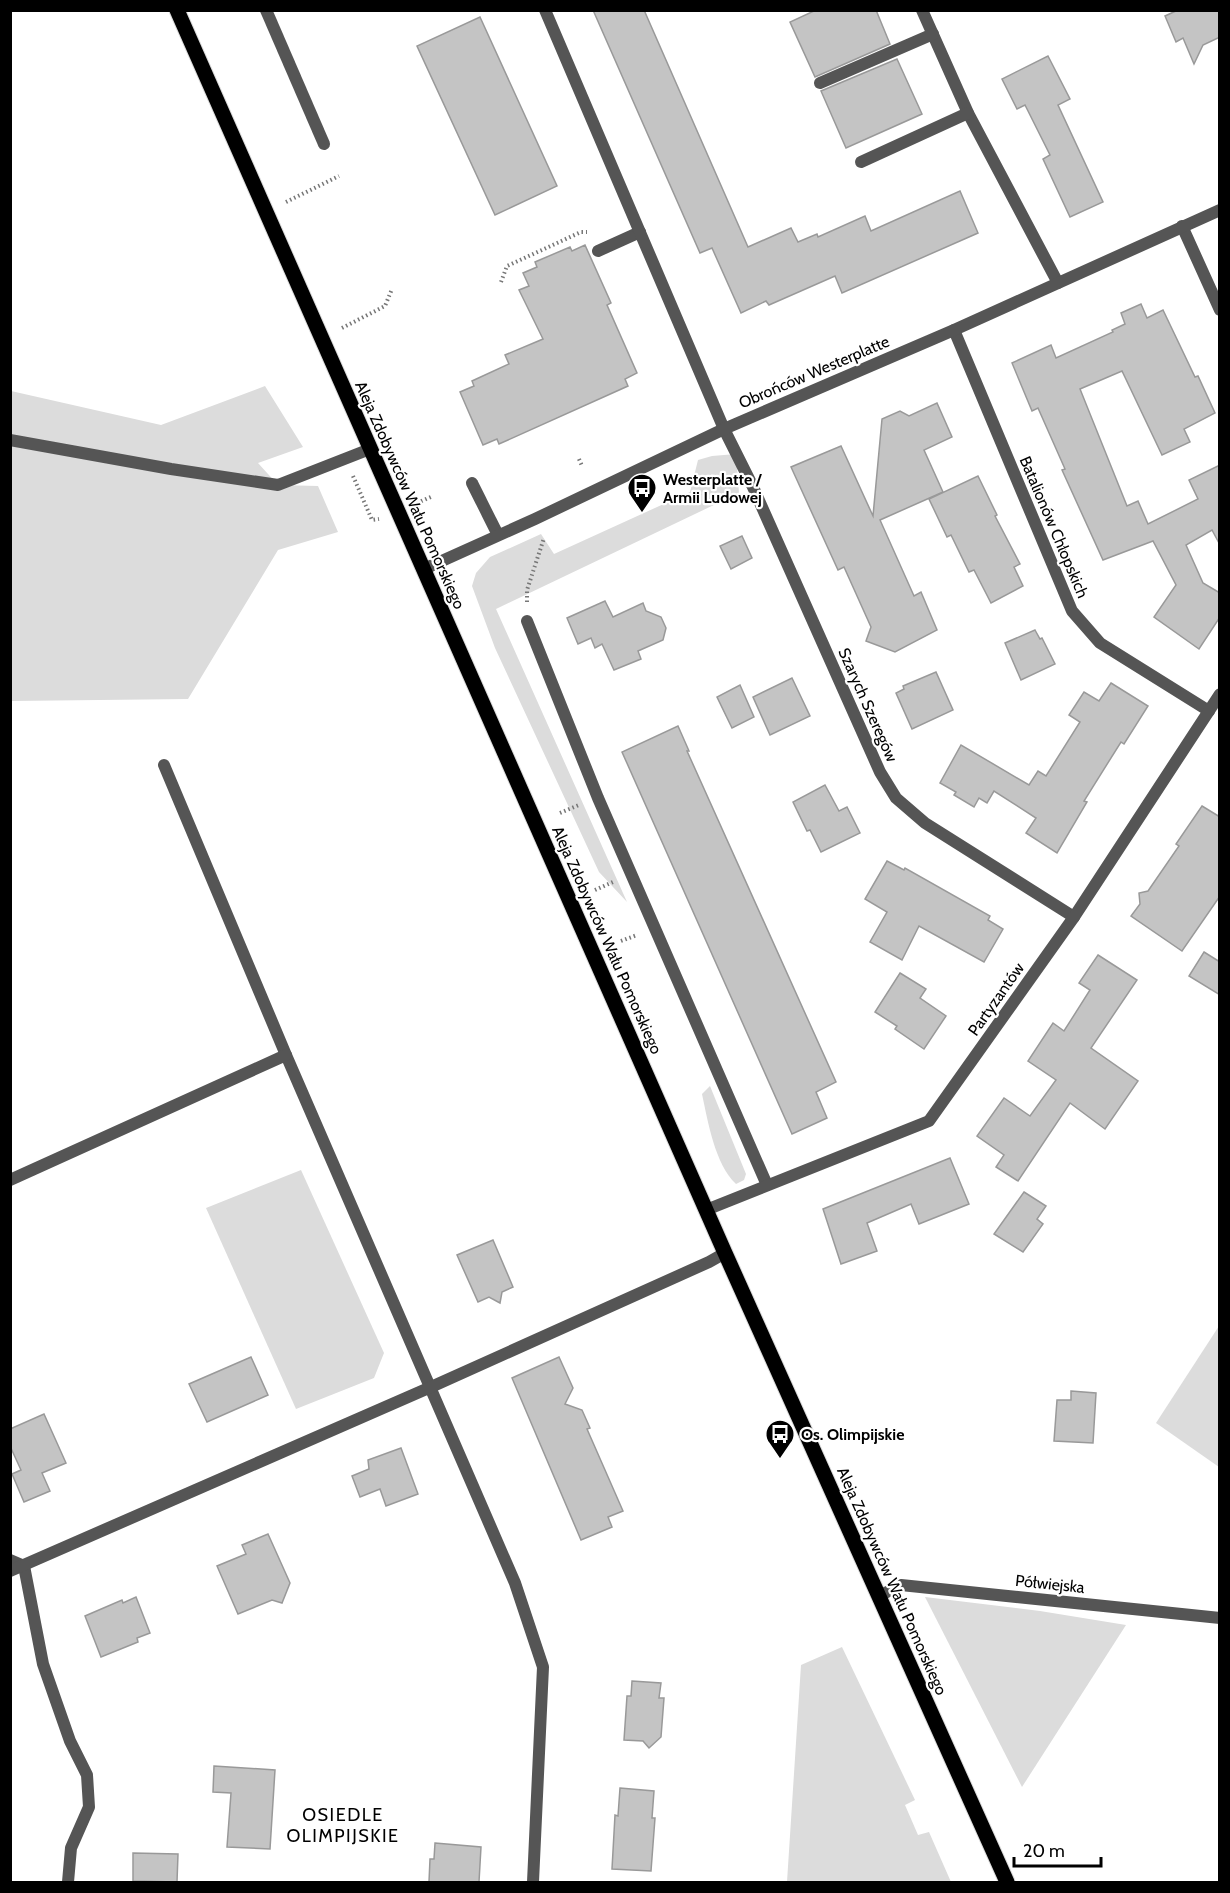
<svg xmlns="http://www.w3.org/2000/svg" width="1230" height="1893" viewBox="0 0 1230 1893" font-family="Cabin,sans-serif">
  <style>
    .green { fill: #dcdcdc }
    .building { fill: #c4c4c4; stroke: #999; stroke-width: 1.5 }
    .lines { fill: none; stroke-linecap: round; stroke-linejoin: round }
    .primary-casing { stroke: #dbdbdb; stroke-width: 17 }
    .path { stroke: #777; stroke-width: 4; stroke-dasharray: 1.5 3; stroke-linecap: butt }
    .lane { stroke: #555; stroke-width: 12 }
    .street { stroke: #555; stroke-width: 12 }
    .primary { stroke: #000; stroke-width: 15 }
    .labels { text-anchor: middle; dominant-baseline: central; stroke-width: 4.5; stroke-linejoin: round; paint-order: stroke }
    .street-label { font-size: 16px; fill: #000; stroke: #fff }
    .poi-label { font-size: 16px; font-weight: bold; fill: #000; stroke: #fff; text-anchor: start }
    .neighbourhood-label { font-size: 18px; letter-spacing: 1.5px; fill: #000; stroke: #fff }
  </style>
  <rect width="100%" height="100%" fill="#fff"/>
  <g class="green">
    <polygon points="265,386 303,447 258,463 278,485 318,486 338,532 278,550 188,699 11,701 11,391 161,425"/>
    <polygon points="736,454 739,493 496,609 627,902 599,872 495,648 472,586 476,573 490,557 541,534 554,554 690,492 698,460 712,456"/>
    <path d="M 710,1086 L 746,1174 L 744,1180 L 736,1184 C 715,1164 708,1122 702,1094 Z"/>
    <polygon points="301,1170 384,1353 374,1378 296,1409 206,1208"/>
    <polygon points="1219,1326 1219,1467 1156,1423"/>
    <polygon points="925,1597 1040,1611 1126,1625 1022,1787"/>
    <polygon points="842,1647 915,1800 905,1805 918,1835 929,1832 951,1882 787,1882 801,1665"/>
  </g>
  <g class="building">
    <polygon points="593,10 644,10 748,247 791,228 798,242 817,234 818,237 865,216 871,231 960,191 978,233 842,293 835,276 769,305 766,301 741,313 712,248 700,253"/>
    <polygon points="816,10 876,10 890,44 815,77 790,22"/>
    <polygon points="1178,10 1220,10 1220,37 1203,45 1194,64 1183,38 1176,42 1165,16"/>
    <polygon points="480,17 557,186 495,215 417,46"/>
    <polygon points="1048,56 1070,99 1058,105 1103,202 1070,217 1043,159 1050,155 1025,105 1017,109 1002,79"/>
    <polygon points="897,59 922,114 846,148 821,91"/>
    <polygon points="585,245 611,303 607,305 637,373 625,379 628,386 499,444 497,439 483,445 460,392 474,386 472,381 509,364 505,355 543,339 519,290 529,286 523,273 537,267 535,262 570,247 572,251"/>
    <polygon points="1141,304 1147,318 1163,310 1195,377 1198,376 1215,413 1184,429 1190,442 1162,455 1122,371 1080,389 1127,506 1138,501 1148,524 1198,499 1189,480 1220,465 1220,545 1212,530 1186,545 1203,583 1220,593 1220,617 1199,649 1154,617 1176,585 1153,541 1103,560 1062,470 1065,469 1038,408 1032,411 1012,363 1051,345 1056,358 1113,332 1112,330 1125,324 1121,313"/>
    <polygon points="937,403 952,437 924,450 943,492 880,520 914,596 921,592 937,630 895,652 866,641 871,627 844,567 838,570 791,467 841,446 873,516 882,419 900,411 909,416"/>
    <polygon points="978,476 997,515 995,516 1020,564 1014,567 1023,586 991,603 974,570 969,572 951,535 947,537 929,499"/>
    <polygon points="742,536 752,558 731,569 720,546"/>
    <polygon points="605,601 613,617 643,603 646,611 661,617 666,628 663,640 638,651 641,659 614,670 602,644 595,648 591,638 578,644 567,618"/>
    <polygon points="1035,630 1040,639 1042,638 1055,664 1021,680 1005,643"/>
    <polygon points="936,672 953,710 912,729 896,693 904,689 903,686"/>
    <polygon points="792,678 810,716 770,735 753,697"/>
    <polygon points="1111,683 1148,706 1124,744 1121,742 1084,801 1087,802 1057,853 1026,833 1036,818 994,791 987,803 979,798 974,807 954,795 956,792 940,783 961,745 1029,785 1038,771 1046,776 1080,722 1069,715 1084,692 1099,701"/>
    <polygon points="740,685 754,717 732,728 717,697"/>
    <polygon points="678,726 689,751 687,751 836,1082 816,1092 827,1118 792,1134 622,752"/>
    <polygon points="825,785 839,811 847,807 860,833 821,852 810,830 807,831 793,802"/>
    <polygon points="1202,806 1220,817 1220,896 1182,951 1131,916 1140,904 1139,893 1148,891 1179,846 1176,844"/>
    <polygon points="887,861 904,870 905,868 990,916 988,920 1003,929 984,962 919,926 902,960 870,942 887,912 865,899"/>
    <polygon points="1204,952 1220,962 1220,995 1189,976"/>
    <polygon points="1098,955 1137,980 1091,1048 1138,1081 1105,1129 1070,1103 1018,1181 996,1167 1004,1155 977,1136 1004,1098 1030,1116 1056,1080 1028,1061 1053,1023 1064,1031 1090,990 1079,983"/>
    <polygon points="900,973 926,989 920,998 946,1016 924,1049 895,1029 897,1026 875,1012"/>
    <polygon points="950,1158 969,1204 919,1224 911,1204 867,1223 877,1251 841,1264 823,1209"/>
    <polygon points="1024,1192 1046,1206 1037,1219 1043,1224 1023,1252 994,1234"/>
    <polygon points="493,1240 513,1287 502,1292 500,1303 489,1297 478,1302 457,1255"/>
    <polygon points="251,1357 268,1395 207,1422 189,1384"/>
    <polygon points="559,1357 573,1388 565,1404 582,1410 590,1428 587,1429 623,1511 608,1517 612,1527 581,1540 512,1378"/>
    <polygon points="1071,1391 1096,1393 1093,1443 1054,1441 1057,1400 1071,1400"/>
    <polygon points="44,1414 66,1463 42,1473 50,1491 24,1502 12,1474 21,1470 10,1446 10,1429"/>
    <polygon points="401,1448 418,1494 386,1506 380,1489 360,1497 352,1476 369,1469 368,1460"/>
    <polygon points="268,1534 290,1583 282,1603 272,1600 238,1614 217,1566 246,1554 242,1545"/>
    <polygon points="136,1597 150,1633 137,1638 138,1642 101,1657 85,1616 122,1600 123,1603"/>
    <polygon points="632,1681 661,1683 659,1698 664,1698 661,1737 649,1748 643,1741 624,1740 627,1696 631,1696"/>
    <polygon points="214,1766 275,1770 270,1849 227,1847 231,1793 213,1792"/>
    <polygon points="620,1788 654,1791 652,1818 655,1818 651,1871 612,1869 615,1815 618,1816"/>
    <polygon points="435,1843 481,1847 479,1882 429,1882 430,1859 434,1859"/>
    <polygon points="133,1853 178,1854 177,1882 133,1881"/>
  </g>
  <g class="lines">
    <g class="primary-casing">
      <polyline id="primary" points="177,10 725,1253 1007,1882"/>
    </g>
    <g class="path">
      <polyline points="286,202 339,176"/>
      <polyline points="501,282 507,266 581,232 587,232"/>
      <polyline points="342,328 385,306 392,289"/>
      <polyline points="579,459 582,466"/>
      <polyline points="353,476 372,520 379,519"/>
      <polyline points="417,503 433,496"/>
      <polyline points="527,602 527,590 544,538"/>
      <polyline points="560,813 579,805"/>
      <polyline points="595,890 613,882"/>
      <polyline points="621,941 637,935"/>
    </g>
    <g class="lane">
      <polyline points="266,10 324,144"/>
      <polyline points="598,251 640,232"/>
      <polyline points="10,440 171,469 278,485 370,449"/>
      <polyline points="472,483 498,535"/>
    </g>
    <g class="street">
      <polyline points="545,10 724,429 753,487 880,772 896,798 925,823 1074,917"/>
      <polyline points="922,10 968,113 1058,283"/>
      <polyline points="820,83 933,34"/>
      <polyline points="861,162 968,113"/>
      <polyline points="1182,226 1220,310"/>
      <polyline points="954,330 1072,611 1100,643 1209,711"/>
      <polyline points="424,569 535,519 724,429 954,330 1220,210"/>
      <polyline points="527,621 598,798 767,1185"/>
      <polyline points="164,765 286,1055 515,1583 543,1667 533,1882"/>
      <polyline points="10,1180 286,1055"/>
      <polyline points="706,1210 929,1121 1074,917 1220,694"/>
      <polyline points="10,1560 24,1566 43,1664 70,1741 87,1775 89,1807 71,1848 68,1882"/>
      <polyline points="10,1571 431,1387 709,1262 725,1253"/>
      <polyline points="879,1596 901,1585 1220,1618"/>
    </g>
    <use href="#primary" class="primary"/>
  </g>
  <defs>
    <g id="bus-pin" transform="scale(1.5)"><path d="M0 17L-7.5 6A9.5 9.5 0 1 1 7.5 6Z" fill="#000" stroke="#fff"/><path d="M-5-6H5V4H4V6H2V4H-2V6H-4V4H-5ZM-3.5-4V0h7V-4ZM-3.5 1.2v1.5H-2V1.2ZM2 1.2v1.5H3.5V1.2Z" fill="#fff"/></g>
  </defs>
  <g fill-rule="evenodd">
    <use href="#bus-pin" x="642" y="488"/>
    <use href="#bus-pin" x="780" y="1434"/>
  </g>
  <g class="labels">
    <g class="street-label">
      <text transform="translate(814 372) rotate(-23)">Obrońców Westerplatte</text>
      <text transform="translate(410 495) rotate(66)">Aleja Zdobywców Wału Pomorskiego</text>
      <text transform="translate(1054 527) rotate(67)">Batalionów Chłopskich</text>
      <text transform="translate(868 705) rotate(66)">Szarych Szeregów</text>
      <text transform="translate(607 940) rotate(66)">Aleja Zdobywców Wału Pomorskiego</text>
      <text transform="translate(996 999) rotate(-55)">Partyzantów</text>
      <text transform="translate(892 1581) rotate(66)">Aleja Zdobywców Wału Pomorskiego</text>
      <text transform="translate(1050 1584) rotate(6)">Półwiejska</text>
    </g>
    <g class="poi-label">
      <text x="663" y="479">Westerplatte /<tspan x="663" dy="18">Armii Ludowej</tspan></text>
      <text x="801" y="1434">Os. Olimpijskie</text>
    </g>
    <g class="neighbourhood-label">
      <text x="343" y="1815">OSIEDLE<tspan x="343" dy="21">OLIMPIJSKIE</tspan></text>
    </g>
  </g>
  <rect width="1230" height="1893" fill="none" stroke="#000000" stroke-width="24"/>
  <path d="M1014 1857v9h87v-9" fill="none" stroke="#000000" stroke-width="3"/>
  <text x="1023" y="1857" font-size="18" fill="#000000" stroke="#ffffff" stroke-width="4.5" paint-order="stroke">20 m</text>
</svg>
